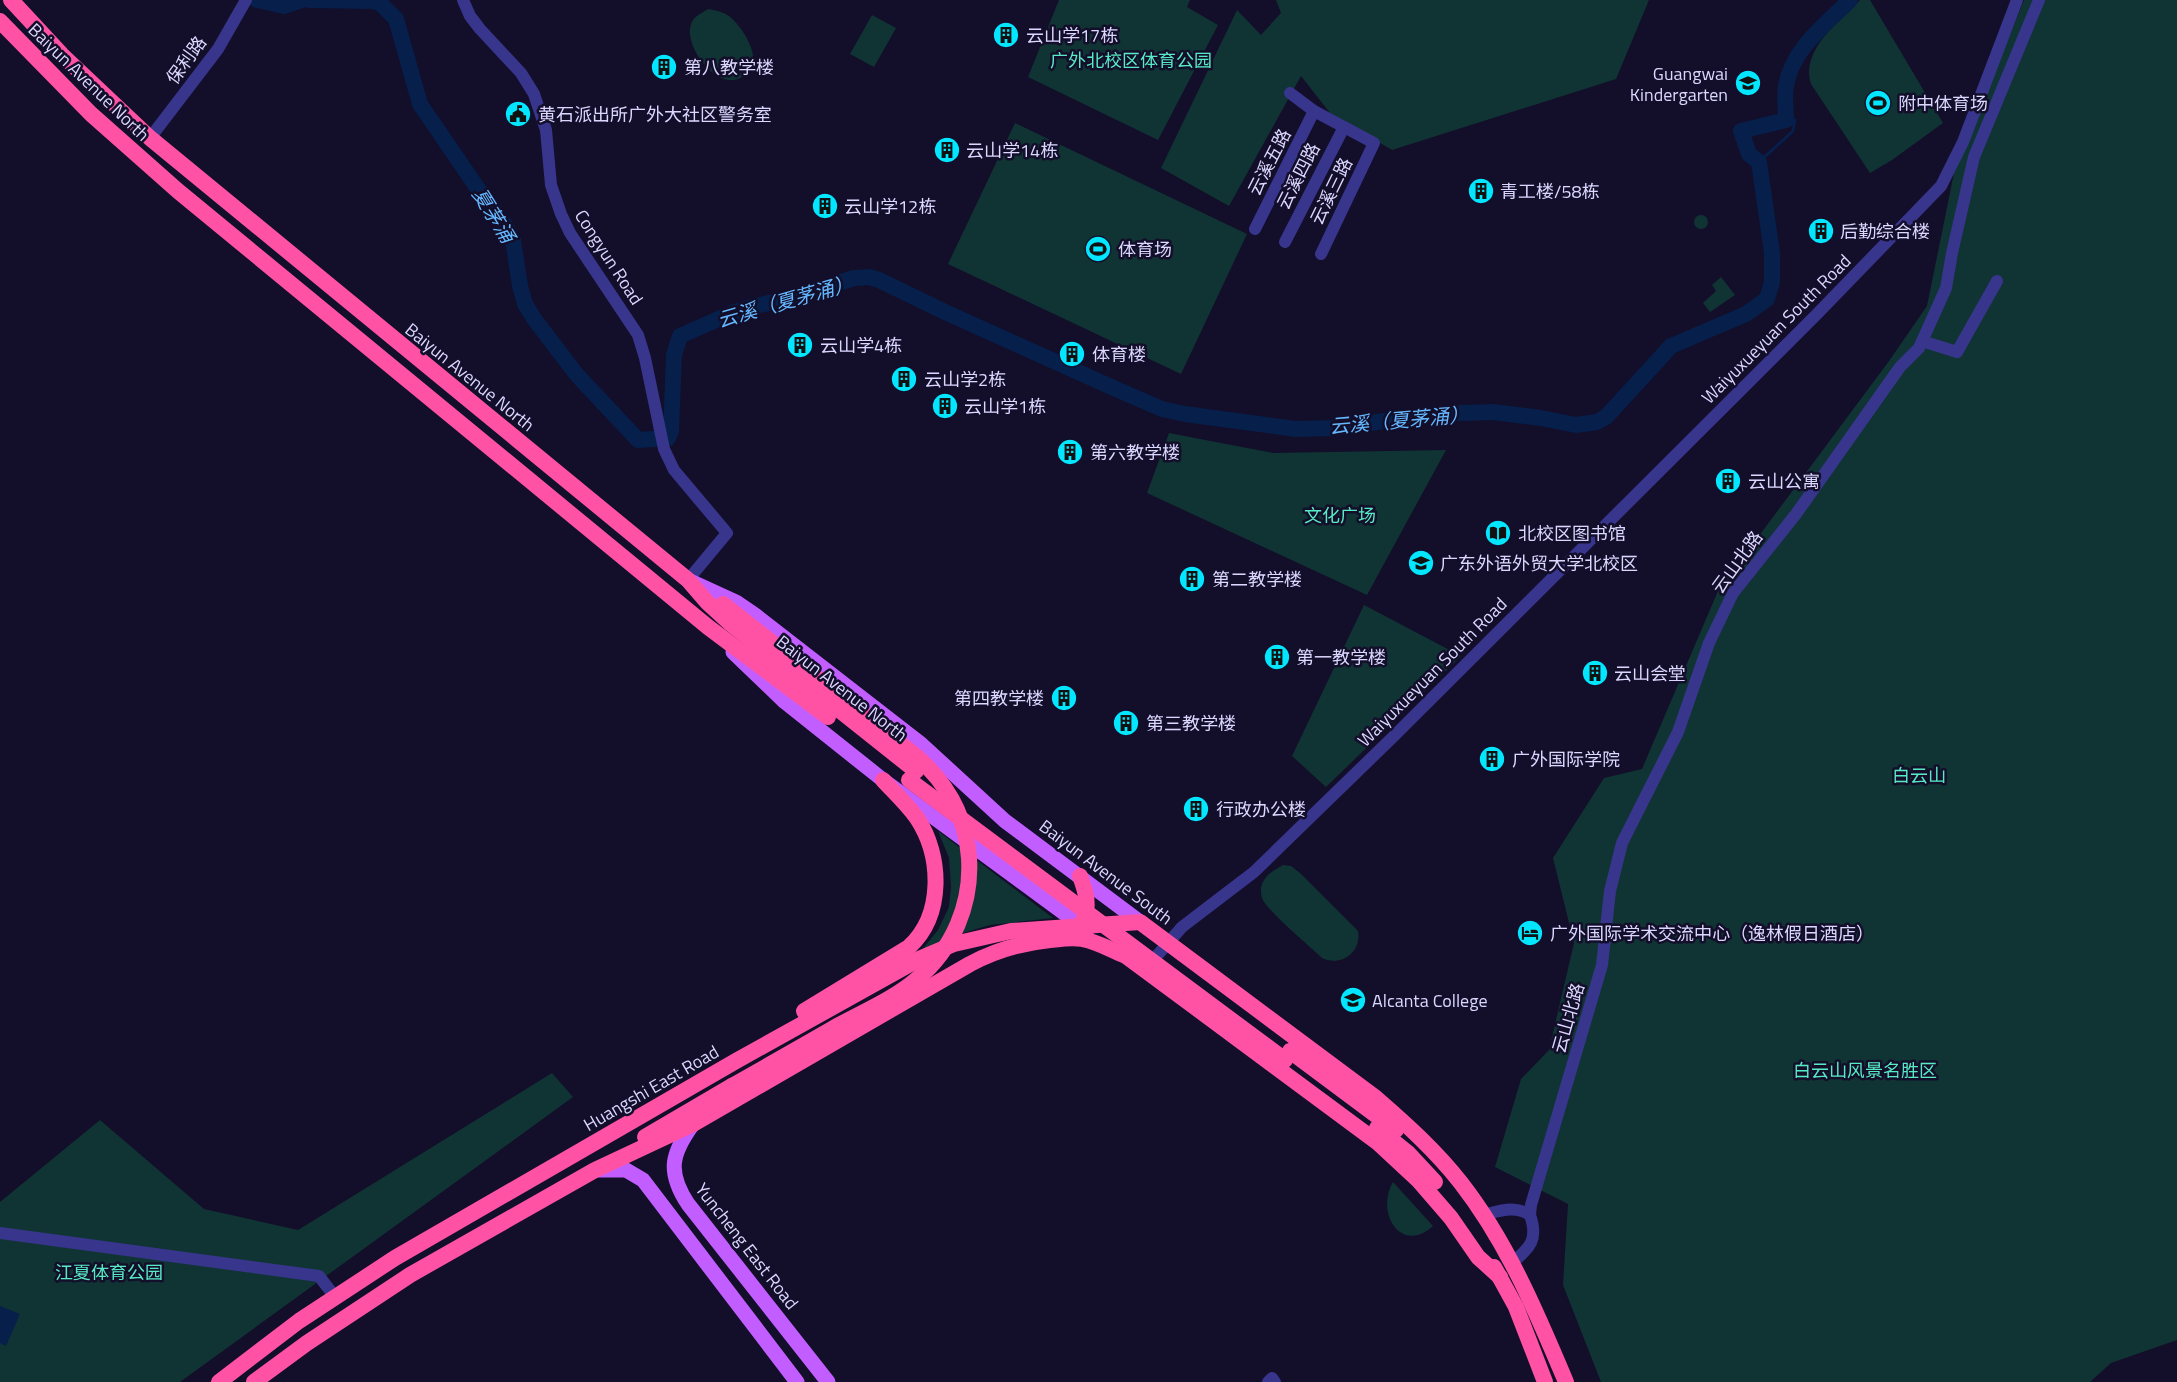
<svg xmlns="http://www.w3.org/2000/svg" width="2177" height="1382" viewBox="0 0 2177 1382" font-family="'Titillium Web','Noto Sans SC',sans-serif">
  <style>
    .green { fill: #103433 }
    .water { fill: #061f4b }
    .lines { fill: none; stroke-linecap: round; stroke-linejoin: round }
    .stream { stroke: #061f4b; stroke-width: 3 }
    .river { stroke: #061f4b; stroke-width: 16 }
    .minor { stroke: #38358d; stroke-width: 12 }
    .major { stroke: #c25eff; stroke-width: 15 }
    .highway { stroke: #ff52a5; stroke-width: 16 }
    .highway-bridge { stroke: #ff52a5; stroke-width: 16 }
    .labels { text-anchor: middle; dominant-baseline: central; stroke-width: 5; stroke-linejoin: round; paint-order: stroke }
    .poi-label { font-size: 18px; fill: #dbd7ff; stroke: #130e2a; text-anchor: start }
    .street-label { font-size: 18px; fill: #dbd7ff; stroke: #130e2a }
    .park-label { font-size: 18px; fill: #57ebc5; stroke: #130e2a }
    .water-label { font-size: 20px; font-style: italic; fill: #65b8ff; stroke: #130e2a }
  </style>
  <rect width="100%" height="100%" fill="#130e2a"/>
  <g class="green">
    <polygon points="1059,0 1190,0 1187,7 1218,25 1158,140 1028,77"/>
    <polygon points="1276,0 1649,0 1616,79 1392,150 1330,113 1301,76 1229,206 1161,168 1237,10 1261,35 1281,13"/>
    <path d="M 1860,0 L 1870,0 L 1943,123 L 1892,160 L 1870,173 L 1811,84 C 1800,50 1839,22 1860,0 Z"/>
    <polygon points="2024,0 2177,0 2177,1340 2111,1363 2090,1382 1601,1382 1563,1285 1568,1204 1495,1167 1521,1079 1549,1050 1574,943 1553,858 1604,778 1642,769 1718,591 1889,361 1927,306 1954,173"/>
    <path d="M 708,9 C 716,10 723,12 729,16 C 741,25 760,54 751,68 C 726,105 682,48 691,24 C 694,16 702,13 708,9 Z"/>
    <polygon points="872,15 896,28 874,67 850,54"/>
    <polygon points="1015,123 1247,234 1181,374 948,264"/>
    <circle cx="1701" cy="222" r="7"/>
    <polygon points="1721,277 1735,295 1710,312 1703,303 1716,291 1712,285"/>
    <polygon points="1169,433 1273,453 1446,450 1367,595 1147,493"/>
    <polygon points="1364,605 1461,656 1326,787 1292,756"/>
    <polygon points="938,831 1053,918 990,925 963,933 917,956 938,930 949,907 951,887 949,858"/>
    <path d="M 1283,865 L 1291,866 L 1300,873 L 1358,931 C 1362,952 1341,967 1322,958 C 1311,947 1266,910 1262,898 C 1257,881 1270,872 1283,865 Z"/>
    <polygon points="552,1073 573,1097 180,1382 0,1382 0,1202 100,1120 204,1209 298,1230"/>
    <path d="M 1393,1182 L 1433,1226 C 1401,1255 1375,1213 1393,1182 Z"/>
  </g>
  <polygon class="water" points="0,1306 20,1314 6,1346 0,1343"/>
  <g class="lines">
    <polyline class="stream" points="1759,162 1793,131 1795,120 1786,120"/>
    <g class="river">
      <polyline points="257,0 284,6 302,0"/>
      <path d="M 309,0 L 373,1 L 380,3 L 396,19 L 420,104 L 476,186 L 505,225 L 513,240 L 520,286 L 525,304 L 535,320 L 577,375 L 638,440 L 668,438 L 671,431 L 674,355 L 680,336 L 732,313 L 755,306 L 783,300 L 854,278 L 869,277 L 879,280 L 945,312 L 1118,390 L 1162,409 L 1185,414 L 1296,429 L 1334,428 L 1435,414 L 1493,412 L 1541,418 L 1576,425 L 1597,422 L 1606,417 L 1671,346 L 1746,314 L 1767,299 L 1772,282 L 1772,253 L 1759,162 L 1749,154 L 1741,131 L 1786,120 C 1786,109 1784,97 1786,86 C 1792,49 1825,25 1850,0"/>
    </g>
    <g class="minor">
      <polyline points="463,0 470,16 480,29 521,73 534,94 546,130 551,185 561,214 570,233 638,335 645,358 664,449 674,470 727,533 688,580"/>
      <polyline points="1290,93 1314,111 1374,143 1321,254"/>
      <polyline points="150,138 218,49 246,0"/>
      <polyline points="1255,229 1314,111"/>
      <polyline points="1285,242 1344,127"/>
      <polyline points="1922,341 1957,352 1997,281"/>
      <polyline points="1147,967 1182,927 1254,872 1395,735 1817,314 1941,186 1963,142 2017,0"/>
      <path d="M 1483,1215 C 1500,1211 1515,1205 1530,1215 C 1539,1241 1529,1248 1511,1264"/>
      <polyline points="1530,1215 1531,1205 1602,965 1610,891 1622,843 1678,732 1709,643 1733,593 1796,514 1900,367 1919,348 1946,288 1952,253 1974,157 2039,0"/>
      <polyline points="0,1233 319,1276 335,1297"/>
      <polyline points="1268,1382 1272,1378 1275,1382"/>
    </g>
    <g class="major">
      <polyline points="688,580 736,602 755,615 921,744 1005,821 1140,922"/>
      <polyline points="733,652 785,702 883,780 1087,930"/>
      <path d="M 693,1124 C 671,1154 667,1172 688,1204 L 828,1382"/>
      <polyline points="598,1170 626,1170 643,1180 797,1382"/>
    </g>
    <g class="highway">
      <polyline points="11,0 62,55 150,138 688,580 707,602 731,624 916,771"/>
      <polyline points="0,21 91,114 178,191 708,627 828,717"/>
      <polyline points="723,604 817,678"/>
      <path d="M 1080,876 C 1086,892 1090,906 1083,921"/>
      <path d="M 804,1011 L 909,947 C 944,915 942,856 917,818 C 907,804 894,792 883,780"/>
      <polyline points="1290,1051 1396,1130"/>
      <polyline points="1377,1128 1408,1153 1435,1182"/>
      <polyline points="645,1137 732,1086"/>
      <polyline points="1494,1267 1516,1307 1545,1382"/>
      <path d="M 219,1382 L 299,1321 L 395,1258 L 736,1061 L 921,958 L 954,944 L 1011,931 L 1140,922 L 1376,1098 C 1406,1124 1436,1151 1461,1183 C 1507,1242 1537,1313 1566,1382"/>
      <path d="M 254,1382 L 307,1343 L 410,1275 L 595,1170 L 693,1124 L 970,964 C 996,950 1020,943 1050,940 C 1060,939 1072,937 1082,939 C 1098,942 1111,950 1126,956 L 1377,1142 L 1419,1181 L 1451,1218 L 1478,1257 L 1500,1277"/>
    </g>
    <g class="highway-bridge">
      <polyline points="909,780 1285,1060"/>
      <path d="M 732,1086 C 767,1066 803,1046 839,1025 C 865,1011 895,998 917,979 C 953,949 972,904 969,858 C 966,816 947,783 916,756 L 817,678"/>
    </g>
  </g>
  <defs>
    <g id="building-disc" transform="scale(1.35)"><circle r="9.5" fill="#03e6ff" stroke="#130e2a"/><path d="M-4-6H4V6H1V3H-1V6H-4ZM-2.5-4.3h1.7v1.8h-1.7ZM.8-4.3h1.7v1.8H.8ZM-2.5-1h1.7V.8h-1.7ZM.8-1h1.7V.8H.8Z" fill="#111"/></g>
    <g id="school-disc" transform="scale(1.35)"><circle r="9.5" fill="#03e6ff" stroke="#130e2a"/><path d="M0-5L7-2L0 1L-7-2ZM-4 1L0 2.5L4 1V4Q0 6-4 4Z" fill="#111"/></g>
    <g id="stadium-disc" transform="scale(1.35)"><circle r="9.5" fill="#03e6ff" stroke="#130e2a"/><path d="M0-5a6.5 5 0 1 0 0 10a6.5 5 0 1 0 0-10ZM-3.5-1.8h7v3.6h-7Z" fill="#111"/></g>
    <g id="civic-disc" transform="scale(1.35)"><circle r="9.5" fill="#03e6ff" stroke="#130e2a"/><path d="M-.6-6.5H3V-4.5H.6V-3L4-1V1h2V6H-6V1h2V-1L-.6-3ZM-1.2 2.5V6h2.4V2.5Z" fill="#111"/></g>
    <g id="library-disc" transform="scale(1.35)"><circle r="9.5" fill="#03e6ff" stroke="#130e2a"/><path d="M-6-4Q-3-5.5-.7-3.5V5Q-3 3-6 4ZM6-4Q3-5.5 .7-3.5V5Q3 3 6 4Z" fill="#111"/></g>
    <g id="university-disc" transform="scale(1.35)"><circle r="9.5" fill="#03e6ff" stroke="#130e2a"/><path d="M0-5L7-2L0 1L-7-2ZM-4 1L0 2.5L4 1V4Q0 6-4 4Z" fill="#111"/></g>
    <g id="hotel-disc" transform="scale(1.35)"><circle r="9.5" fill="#03e6ff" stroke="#130e2a"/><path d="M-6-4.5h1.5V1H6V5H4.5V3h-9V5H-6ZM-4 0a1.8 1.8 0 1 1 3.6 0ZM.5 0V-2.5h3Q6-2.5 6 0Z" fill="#111"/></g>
  </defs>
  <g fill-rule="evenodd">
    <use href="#building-disc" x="1006" y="35"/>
    <use href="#building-disc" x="664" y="67"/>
    <use href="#school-disc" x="1748" y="83"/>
    <use href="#stadium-disc" x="1878" y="103"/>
    <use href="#civic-disc" x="518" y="114"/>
    <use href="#building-disc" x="947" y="150"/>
    <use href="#building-disc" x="1481" y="191"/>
    <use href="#building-disc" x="825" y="206"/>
    <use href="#building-disc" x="1821" y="231"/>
    <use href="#stadium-disc" x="1098" y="249"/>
    <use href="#building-disc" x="800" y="345"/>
    <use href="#building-disc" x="1072" y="354"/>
    <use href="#building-disc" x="904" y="379"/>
    <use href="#building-disc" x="945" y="406"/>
    <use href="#building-disc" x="1070" y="452"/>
    <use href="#building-disc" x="1728" y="481"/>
    <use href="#library-disc" x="1498" y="533"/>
    <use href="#university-disc" x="1421" y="563"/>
    <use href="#building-disc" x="1192" y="579"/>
    <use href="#building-disc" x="1277" y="657"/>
    <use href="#building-disc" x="1595" y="673"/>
    <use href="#building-disc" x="1064" y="698"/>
    <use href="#building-disc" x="1126" y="723"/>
    <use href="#building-disc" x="1492" y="759"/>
    <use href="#building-disc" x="1196" y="809"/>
    <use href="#hotel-disc" x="1530" y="933"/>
    <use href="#university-disc" x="1353" y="1000"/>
  </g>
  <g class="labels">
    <g class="poi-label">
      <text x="1026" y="35">云山学17栋</text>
      <text x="684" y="67">第八教学楼</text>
      <text x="1728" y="73" text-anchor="end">Guangwai<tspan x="1728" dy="21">Kindergarten</tspan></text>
      <text x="1898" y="103">附中体育场</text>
      <text x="538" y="114">黄石派出所广外大社区警务室</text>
      <text x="966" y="150">云山学14栋</text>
      <text x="1500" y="191">青工楼/58栋</text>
      <text x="844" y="206">云山学12栋</text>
      <text x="1840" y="231">后勤综合楼</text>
      <text x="1118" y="249">体育场</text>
      <text x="820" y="345">云山学4栋</text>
      <text x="1092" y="354">体育楼</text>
      <text x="924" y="379">云山学2栋</text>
      <text x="964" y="406">云山学1栋</text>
      <text x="1090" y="452">第六教学楼</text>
      <text x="1748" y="481">云山公寓</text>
      <text x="1518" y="533">北校区图书馆</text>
      <text x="1440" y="563">广东外语外贸大学北校区</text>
      <text x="1212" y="579">第二教学楼</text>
      <text x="1296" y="657">第一教学楼</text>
      <text x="1614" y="673">云山会堂</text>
      <text x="1044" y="698" text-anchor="end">第四教学楼</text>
      <text x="1146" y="723">第三教学楼</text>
      <text x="1512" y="759">广外国际学院</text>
      <text x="1216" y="809">行政办公楼</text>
      <text x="1550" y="933">广外国际学术交流中心（逸林假日酒店）</text>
      <text x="1372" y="1000">Alcanta College</text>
    </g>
    <g class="street-label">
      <text transform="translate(186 60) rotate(-54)">保利路</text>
      <text transform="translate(89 82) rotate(44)">Baiyun Avenue North</text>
      <text transform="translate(1269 162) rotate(-63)">云溪五路</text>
      <text transform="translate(1298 176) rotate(-63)">云溪四路</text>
      <text transform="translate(1331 191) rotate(-64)">云溪三路</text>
      <text transform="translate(609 257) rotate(57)">Congyun Road</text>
      <text transform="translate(1776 329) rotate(-45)">Waiyuxueyuan South Road</text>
      <text transform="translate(470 377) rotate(39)">Baiyun Avenue North</text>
      <text transform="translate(1737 562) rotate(-54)">云山北路</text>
      <text transform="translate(1432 672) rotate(-45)">Waiyuxueyuan South Road</text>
      <text transform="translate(842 688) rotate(38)">Baiyun Avenue North</text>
      <text transform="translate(1106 872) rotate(37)">Baiyun Avenue South</text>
      <text transform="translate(1568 1018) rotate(-74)">云山北路</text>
      <text transform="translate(651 1088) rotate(-30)">Huangshi East Road</text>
      <text transform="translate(747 1246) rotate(52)">Yuncheng East Road</text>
    </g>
    <g class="park-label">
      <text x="1131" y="60">广外北校区体育公园</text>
      <text x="1340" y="515">文化广场</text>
      <text x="1919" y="775">白云山</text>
      <text x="1865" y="1070">白云山风景名胜区</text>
      <text x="109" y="1272">江夏体育公园</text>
    </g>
    <g class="water-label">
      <text transform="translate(494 215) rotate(58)">夏茅涌</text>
      <text transform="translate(785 301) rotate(-16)">云溪（夏茅涌）</text>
      <text transform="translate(1399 420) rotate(-5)">云溪（夏茅涌）</text>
    </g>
  </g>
</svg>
